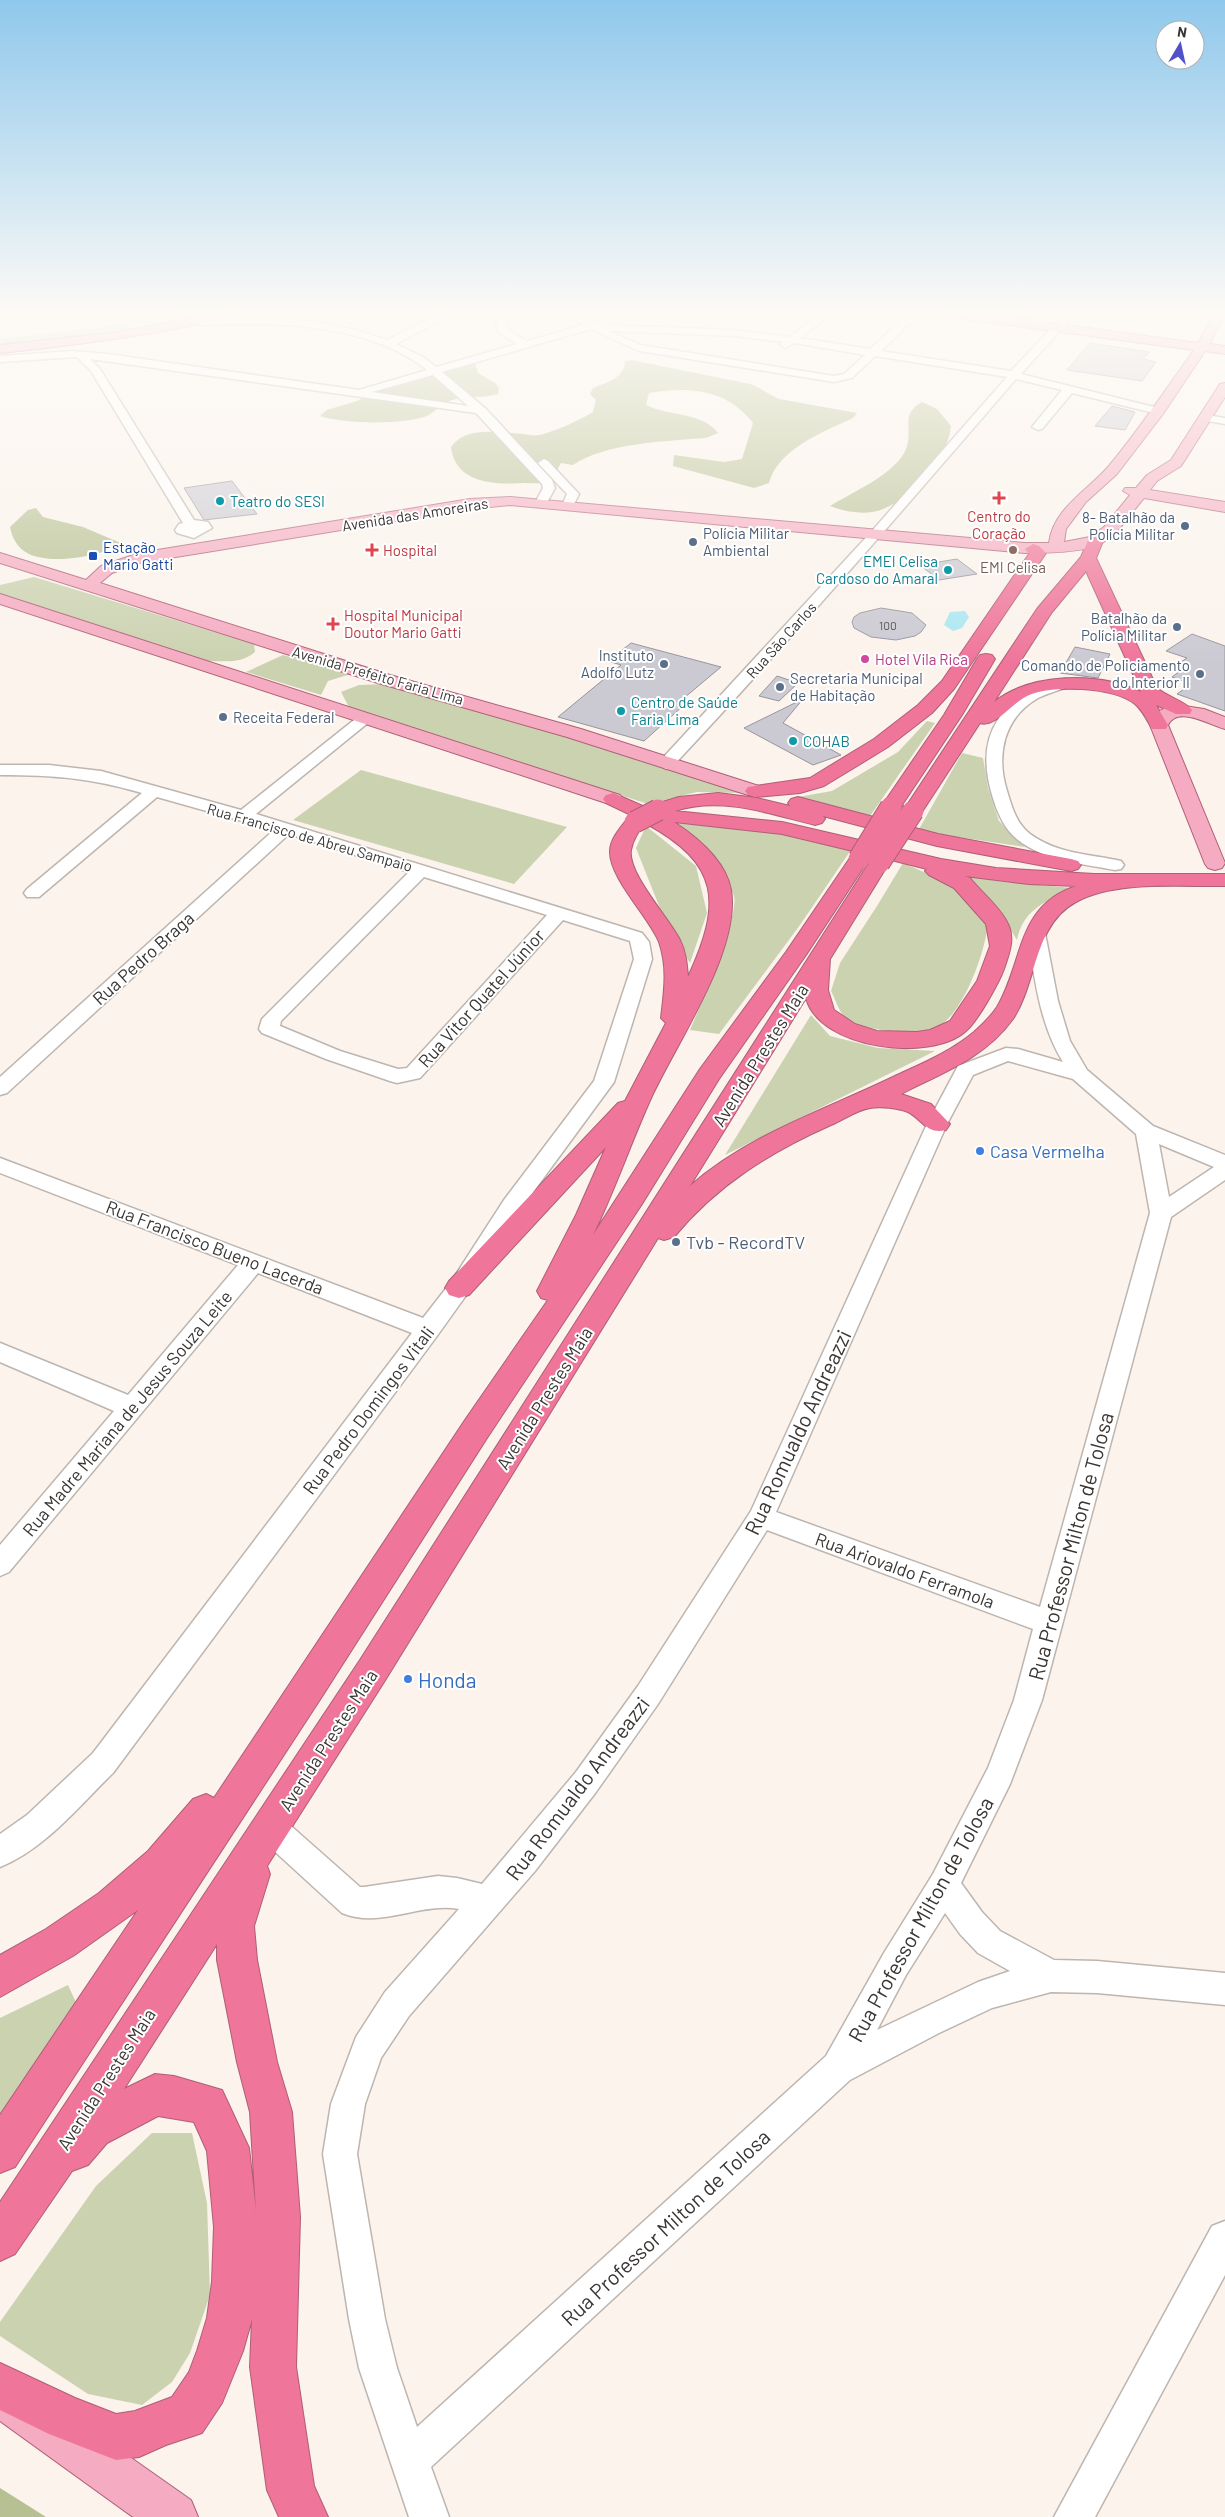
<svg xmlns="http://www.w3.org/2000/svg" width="1225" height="2517" viewBox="0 0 1225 2517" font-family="Barlow,sans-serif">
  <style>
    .green { fill: #cbd2b0 }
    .forest { fill: #b7c092 }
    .water { fill: #abe7f2 }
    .building { fill: #cbc9d2; stroke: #97959d }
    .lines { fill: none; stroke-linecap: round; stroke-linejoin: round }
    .minor-casing { stroke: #bdb5af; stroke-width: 3 }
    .major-casing { stroke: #af5f76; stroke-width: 2 }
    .highway-casing { stroke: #af5f76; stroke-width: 2 }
    .minor { fill: #fff; fill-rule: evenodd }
    .major { fill: #f5acc2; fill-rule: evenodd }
    .highway { fill: #ef759a; fill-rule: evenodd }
    .highway-bridge-casing { stroke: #af5f76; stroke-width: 23; stroke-linecap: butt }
    .highway-bridge { stroke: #ef759a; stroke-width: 21 }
    .health-dot { fill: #e0444e; stroke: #fff; stroke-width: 2 }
    .culture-dot { fill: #0f9aa8; stroke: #fff; stroke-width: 2 }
    .service-dot { fill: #5c6f8a; stroke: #fff; stroke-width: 2 }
    .education-dot { fill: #8d6e63; stroke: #fff; stroke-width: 2 }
    .transit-dot { fill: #1a4fb4; stroke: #fff; stroke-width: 2 }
    .hotel-dot { fill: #d1479c; stroke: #fff; stroke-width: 2 }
    .shop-dot { fill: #3f7fe0; stroke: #fff; stroke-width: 2 }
    .labels { text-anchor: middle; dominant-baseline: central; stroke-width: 4; stroke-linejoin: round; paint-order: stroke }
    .far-number-label { font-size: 12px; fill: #5e5b5c }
    .far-culture-label { font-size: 15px; fill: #0d838f; stroke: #fff; text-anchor: start }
    .far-street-label { font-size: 15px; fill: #393634; stroke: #fff }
    .far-health-label { font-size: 15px; fill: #be3a42; stroke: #fff; text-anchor: start }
    .far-service-label { font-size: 15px; fill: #4e5e75; stroke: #fff; text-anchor: end }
    .far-transit-label { font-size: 15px; fill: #164399; stroke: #fff; text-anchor: start }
    .far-education-label { font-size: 15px; fill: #785e54; stroke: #fff }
    .far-hotel-label { font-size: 15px; fill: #b23c85; stroke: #fff; text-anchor: start }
    .street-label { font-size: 18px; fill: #393634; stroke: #fff }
    .shop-label { font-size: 18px; fill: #366cbe; stroke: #fff; text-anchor: start }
    .service-label { font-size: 18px; fill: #4e5e75; stroke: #fff; text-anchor: start }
    .near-street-label { font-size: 21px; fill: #393634; stroke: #fff }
    .near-shop-label { font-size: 21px; fill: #366cbe; stroke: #fff; text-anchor: start }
  </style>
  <rect width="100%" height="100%" fill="#fbf3ec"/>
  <g class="green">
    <polygon points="973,312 1039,312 1029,320"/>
    <polygon points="129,324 131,333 0,347 0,339"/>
    <path d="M 34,577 L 254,644 L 255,652 C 241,664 225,661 208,661 L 0,595 L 0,585 Z"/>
    <polygon points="283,655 351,674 328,681 321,695 246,672"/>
    <polygon points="386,684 567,737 740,793 697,792 648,804 349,707 341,692 359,685"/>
    <polygon points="927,721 935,723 870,816 792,798 832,791 898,752"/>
    <polygon points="962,753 983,758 988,788 999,821 1025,847 918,831"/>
    <polygon points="361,770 567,827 514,884 293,820"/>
    <path d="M 674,823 L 772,832 L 851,850 L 800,925 L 719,1034 L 690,1030 C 699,1009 740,913 734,896 C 723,865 697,845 674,823 Z"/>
    <polygon points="646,826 696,866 707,913 690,963 667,926 636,848"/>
    <path d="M 903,863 L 956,886 L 988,924 C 985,952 964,1012 939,1026 C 917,1038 866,1031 846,1018 C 839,1013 835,998 831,991 L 840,963 L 877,906 Z"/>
    <path d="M 964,875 L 1003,882 L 1073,888 C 1047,901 1023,909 1017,940 L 994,903 Z"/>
    <polygon points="811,1015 830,1036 878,1048 935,1051 725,1155"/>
    <polygon points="68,1985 78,2007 0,2126 0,2018"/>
    <polygon points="152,2133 192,2133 207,2203 210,2295 190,2353 172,2382 142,2405 88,2394 0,2336 0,2322 96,2186"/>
  </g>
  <g class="forest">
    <path d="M 474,360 L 478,373 L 495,383 L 499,388 L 498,394 C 483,399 466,395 452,400 C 443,403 433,413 427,416 C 403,425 344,424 320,416 L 327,410 L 357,401 L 375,391 Z"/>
    <path d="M 632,360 L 750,384 C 761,388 768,394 779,399 L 857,413 L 853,418 C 823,432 778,449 769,483 L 754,488 L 673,466 L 674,455 L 724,462 L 742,459 L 753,423 C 727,389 689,386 649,393 L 646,405 C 667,416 703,412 718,433 L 706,438 C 667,441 605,443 573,465 L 561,463 C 557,470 554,478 547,482 C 541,484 530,483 523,483 C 494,485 455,483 451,447 C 466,425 501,433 524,434 C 529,435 535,436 540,435 C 558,430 576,422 593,412 L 596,400 L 590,394 L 593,388 C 607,382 624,379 625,361 Z"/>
    <path d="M 922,402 L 937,409 L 951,426 C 948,458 913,497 883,509 C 867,516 846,512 830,506 C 851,493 897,473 906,449 C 914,428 899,415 922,402 Z"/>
    <path d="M 36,508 L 43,517 L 83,527 L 123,544 C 101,556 52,565 29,554 C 18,549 12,538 10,527 L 28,510 Z"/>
    <polygon points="0,2488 46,2517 0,2517"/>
  </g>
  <polygon class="water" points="965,611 969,617 962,628 953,631 944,625 950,612"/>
  <g class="building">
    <polygon points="1090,343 1149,352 1143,359 1156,362 1142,381 1067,370"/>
    <polygon points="1112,406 1135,412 1125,430 1095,426"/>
    <polygon points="232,481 257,514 204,520 184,488"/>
    <polygon points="957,559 977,574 939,580 920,565"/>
    <polygon points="881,608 912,613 926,625 921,632 915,636 896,640 871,637 854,628 852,622 854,617 860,613"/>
    <polygon points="1192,634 1225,646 1225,711 1177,694 1191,684 1172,677 1180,671 1171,668 1187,658 1166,651"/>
    <polygon points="631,643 721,667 678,703 684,705 644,741 558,717 621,665 608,661"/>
    <polygon points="1075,647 1110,654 1098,678 1060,673"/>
    <polygon points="777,676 798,683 779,701 759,696"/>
    <polygon points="803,699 783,723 841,755 813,765 744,728"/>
  </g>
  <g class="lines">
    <g class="minor-casing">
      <g id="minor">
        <polygon points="345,312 355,312 353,322 347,322"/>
        <path d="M 443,312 L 457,312 L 396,344 L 423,357 L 436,367 L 517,344 L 499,333 L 496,323 L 499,312 L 509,312 L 506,323 L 509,331 L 527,341 L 584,325 L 563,312 L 575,312 L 593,323 L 636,312 L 653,312 L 606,325 L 735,330 L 790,337 L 823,312 L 834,312 L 800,338 L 870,349 L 910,312 L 921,312 L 881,351 L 1011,371 L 1067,312 L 1077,312 L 1021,374 L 1162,409 L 1164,411 L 1158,414 L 1072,393 L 1042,429 L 1038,430 L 1032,427 L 1062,390 L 1016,379 C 903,510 790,641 672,767 L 666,769 L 658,764 L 660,761 L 872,531 L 1007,377 L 875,356 L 852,378 L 834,382 L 639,351 L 591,329 L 442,372 L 486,409 L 552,480 L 555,488 L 545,506 L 541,507 L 535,503 L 543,488 L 542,484 L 476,413 L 90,359 L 100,369 L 194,520 L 208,522 L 212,528 L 194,538 L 177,533 L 175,530 L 179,524 L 183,523 L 91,371 L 77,357 L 0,362 L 0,356 L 73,351 L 108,354 L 359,390 L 427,370 C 369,323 271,321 200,325 L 195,322 C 201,317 213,318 221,318 C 276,315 334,321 387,340 ZM 608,331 L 735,336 L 783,342 L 780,345 L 785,348 L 794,343 L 865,355 L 844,374 L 834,376 L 641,345 ZM 433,375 L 468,406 L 372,392 Z"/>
        <polygon points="1042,312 1053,312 1039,326 1033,326 1033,322"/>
        <polygon points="1206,415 1225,418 1225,424 1202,420 1200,418"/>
        <polygon points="544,459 548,461 579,494 572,508 564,508 562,505 567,494 538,463"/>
        <path d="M 1065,679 L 1070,680 L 1072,683 L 1070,686 C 1060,690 1048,693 1038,698 C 1003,718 996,756 1007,791 C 1012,807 1016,823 1030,834 C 1057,854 1090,854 1121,861 L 1124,865 L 1121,869 L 1115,870 C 1083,864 1045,861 1018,840 C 1004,829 997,812 992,795 C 973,732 1004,694 1065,679 Z"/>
        <path d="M 364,714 L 372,719 L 369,722 L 256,814 L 642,933 L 649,942 L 652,959 L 614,1082 L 520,1210 L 467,1294 L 437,1336 L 113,1773 C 79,1806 45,1849 0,1867 L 0,1834 L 27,1815 L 93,1753 L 412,1333 L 258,1273 L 9,1572 L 0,1576 L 0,1545 L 114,1411 L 0,1362 L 0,1343 L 128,1395 L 238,1265 L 0,1173 L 0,1158 L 423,1318 L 451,1282 L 504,1200 L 594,1081 L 634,959 L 630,941 L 563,920 L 420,1078 L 397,1083 L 390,1081 L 326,1059 L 262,1033 L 259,1029 L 262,1019 L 409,872 L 289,834 L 7,1093 L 0,1095 L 0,1077 L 274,830 L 157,797 L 39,897 L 27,897 L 24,893 L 27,889 L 142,793 C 90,778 54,775 0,775 L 0,765 L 49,765 L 101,771 L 241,810 L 359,716 ZM 424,877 L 547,915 L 407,1068 L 398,1069 L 340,1051 L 280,1026 L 281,1021 Z"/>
        <path d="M 1036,928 L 1042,929 L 1045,933 L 1058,1001 L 1070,1041 L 1087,1070 L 1153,1126 L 1225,1155 L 1225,1180 L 1171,1217 L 1042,1700 L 1010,1784 L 961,1883 L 982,1912 L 1000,1931 L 1054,1960 L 1097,1961 L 1225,1973 L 1225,2005 L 1097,1993 L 1051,1992 L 992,2008 L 939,2033 L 850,2080 L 431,2467 L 449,2517 L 409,2517 L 359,2368 L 349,2319 L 323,2154 L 331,2104 L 356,2037 L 385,1992 L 459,1909 C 420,1902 381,1929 342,1913 L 260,1838 L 256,1828 L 260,1818 L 271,1813 L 282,1818 L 360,1887 L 364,1887 L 438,1876 L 457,1878 L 482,1884 L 576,1772 L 638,1686 L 751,1511 L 927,1124 L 958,1066 L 1006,1048 L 1018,1049 L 1063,1062 C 1039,1023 1035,978 1027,933 L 1030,929 ZM 1008,1061 L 1073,1079 L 1136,1134 L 1150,1213 L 1040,1607 L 776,1512 L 947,1124 L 973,1075 ZM 1159,1144 L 1214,1167 L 1169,1197 ZM 767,1530 L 1033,1629 L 1014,1700 L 988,1768 L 933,1874 L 884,1953 L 826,2056 L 417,2427 L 397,2368 L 385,2319 L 357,2154 L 365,2104 L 381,2058 L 409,2016 L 535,1871 L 596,1792 L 658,1704 ZM 945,1913 L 960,1934 L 978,1953 L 1010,1971 L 978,1982 L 877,2030 L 906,1975 Z"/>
        <polygon points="1225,2221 1225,2275 1095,2517 1054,2517 1212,2226"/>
      </g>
    </g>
    <g class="major-casing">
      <g id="major">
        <path d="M 221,312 L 242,312 L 240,315 C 161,334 81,345 0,353 L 0,345 L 119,332 Z"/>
        <path d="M 935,312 L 969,312 L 1198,343 L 1215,312 L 1225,312 L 1210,344 L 1225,346 L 1225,354 L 1205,351 L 1163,414 L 1117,474 L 1086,502 L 1066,529 L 1064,542 L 1090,537 L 1104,527 L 1130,495 L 1123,491 L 1125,488 L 1136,488 L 1147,475 L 1171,460 L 1220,384 L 1225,383 L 1225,397 L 1181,466 L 1157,481 L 1150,490 L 1225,502 L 1225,512 L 1144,498 C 1131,513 1119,533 1102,543 C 1086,553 1044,553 1025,553 L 510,505 L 470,509 L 139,563 L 112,573 L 100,583 L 390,675 L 581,729 L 762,787 L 765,791 L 762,795 L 748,795 L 567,737 L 378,683 L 0,563 L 0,553 L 86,580 L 101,566 L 139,553 L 470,499 L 510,497 L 1025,543 L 1049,543 C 1053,509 1087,491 1108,467 C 1139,430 1166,389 1194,350 L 941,316 Z"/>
        <polygon points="0,594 620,795 623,799 620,803 606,803 0,604"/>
        <path d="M 1178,705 L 1204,709 L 1225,717 L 1225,729 C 1209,725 1178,705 1168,725 L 1225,863 L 1222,868 L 1215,870 L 1208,868 L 1205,864 L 1150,725 C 1156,711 1163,707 1178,705 Z"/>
        <polygon points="0,2370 16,2377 191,2500 198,2517 133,2517 0,2421"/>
      </g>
    </g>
    <g class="highway-casing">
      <g id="highway">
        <path d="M 1095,536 L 1103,541 L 1096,558 L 1157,688 C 1166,696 1186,702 1192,710 L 1190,714 L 1176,714 L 1156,705 L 1168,725 L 1166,729 L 1152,729 C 1147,720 1143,711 1135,704 C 1113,687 1052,684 1027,696 C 1012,703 995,728 980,723 L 920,815 L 913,817 L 906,815 L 903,811 L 1037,609 L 1081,557 L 1089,538 ZM 1086,571 L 1141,692 C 1099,671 1030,673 994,702 L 1052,612 Z"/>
        <polygon points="1033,544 1039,546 1046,553 954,689 932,713 888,747 824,786 800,793 755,797 748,795 745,791 748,787 810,778 874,739 918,705 942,681 1029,554 1025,549"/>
        <polygon points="986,654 992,655 995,659 962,715 898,811 884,811 881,807 944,715 977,659 980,655"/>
        <path d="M 613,793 L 645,807 L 679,797 L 718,793 L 757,798 L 790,806 L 788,803 L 791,799 L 798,797 L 938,834 L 1071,859 L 1078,861 L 1081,865 L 1078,869 L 1071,871 L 937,846 L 823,816 L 825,819 L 822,823 L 815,825 C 770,814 722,796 675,811 L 782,822 L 941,859 L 996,868 L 1094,874 L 1225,874 L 1225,886 C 1180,887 1116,880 1076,902 C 1034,924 1037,983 1013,1019 C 985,1058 942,1073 901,1094 L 931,1104 L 950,1124 L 946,1130 C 927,1135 923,1120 908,1112 C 898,1108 880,1106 870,1108 C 857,1110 843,1120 831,1125 C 770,1152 717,1185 674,1237 L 664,1240 L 658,1238 L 384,1682 L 267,1866 L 270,1874 L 254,1926 L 257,1960 L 277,2062 L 292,2112 L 300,2217 L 296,2367 L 314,2486 L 328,2517 L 279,2517 L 267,2490 L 250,2367 L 252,2319 L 243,2351 L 222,2403 L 202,2433 L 166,2445 L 139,2457 L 116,2460 L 49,2434 L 0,2410 L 0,2363 L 75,2398 L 116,2414 L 135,2411 L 172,2397 L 189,2372 L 197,2351 L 207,2318 L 212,2282 L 214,2227 L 207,2151 L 194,2122 L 158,2116 L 107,2143 L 88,2165 L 72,2171 L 15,2254 L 0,2261 L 0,2202 L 360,1660 L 869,863 L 872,859 L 878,857 L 782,834 L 674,822 C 697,837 726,861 731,890 C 741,950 677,1042 652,1096 C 631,1142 615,1190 593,1235 L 700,1069 L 786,952 L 852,855 L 859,853 L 866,855 L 869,859 L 806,955 L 719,1079 L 642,1204 L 487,1438 L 321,1698 L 15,2167 L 0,2173 L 0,2115 L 138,1910 L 73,1956 L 0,1997 L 0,1955 L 46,1929 L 99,1893 L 148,1851 L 193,1799 L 206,1794 L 214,1798 L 465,1420 L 548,1300 L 541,1298 L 537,1291 L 576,1215 L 606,1147 L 469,1295 L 459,1298 L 449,1295 L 445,1288 L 449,1281 L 618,1103 L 625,1101 L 666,1023 L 661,1018 C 664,992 668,968 659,942 C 649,917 609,878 610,851 C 610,839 621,827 628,818 L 633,816 L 606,803 L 603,799 L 606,795 ZM 645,823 C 721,864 722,903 688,977 C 687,964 686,952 680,940 C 669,918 627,873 631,850 C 633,839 639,831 645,823 ZM 887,859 L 927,869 L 925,871 L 929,875 L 954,888 L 986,924 L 990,946 L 977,981 L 950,1021 L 930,1030 L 917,1032 L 877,1031 L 855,1024 L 834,1010 L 828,990 L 830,959 L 889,863 ZM 965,876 L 1029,884 L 1076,886 C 1016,906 1024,961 997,1007 C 991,1016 982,1025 974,1032 C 950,1052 923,1063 895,1076 C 825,1110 749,1134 690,1186 L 806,998 C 819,1049 931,1063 966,1031 C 977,1022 999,983 1004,969 C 1009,954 1016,938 1007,922 C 999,906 981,892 970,878 ZM 217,1944 L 217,1960 L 237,2062 L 250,2112 L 256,2211 L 249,2148 L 222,2090 L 174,2076 L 155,2074 L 124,2089 Z"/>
      </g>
    </g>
    <use href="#minor" class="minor"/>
    <use href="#major" class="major"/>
    <use href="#highway" class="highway"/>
    <g class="highway-bridge-casing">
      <g id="highway-bridge">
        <polyline points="635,822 658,810"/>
        <polyline points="859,859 891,807"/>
        <polyline points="879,863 913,811"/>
      </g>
    </g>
    <use href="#highway-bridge" class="highway-bridge"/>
  </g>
  <linearGradient id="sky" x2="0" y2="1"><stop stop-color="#8fc8ec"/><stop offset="0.47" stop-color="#fdfaf6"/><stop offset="1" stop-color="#fdfaf6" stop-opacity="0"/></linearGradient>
  <rect width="1225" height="664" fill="url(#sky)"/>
  <g class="health-dot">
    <path d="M996.5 490.5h5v5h5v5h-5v5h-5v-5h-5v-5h5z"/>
    <path d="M369.5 542.5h5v5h5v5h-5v5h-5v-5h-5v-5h5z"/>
    <path d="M330.5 616.5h5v5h5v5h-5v5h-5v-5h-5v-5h5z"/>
  </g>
  <g class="culture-dot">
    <circle cx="220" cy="501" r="5"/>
    <circle cx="948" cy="570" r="5"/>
    <circle cx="621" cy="711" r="5"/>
    <circle cx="793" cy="741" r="5"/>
  </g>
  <g class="service-dot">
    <circle cx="1185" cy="526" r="5"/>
    <circle cx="693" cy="542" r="5"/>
    <circle cx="1177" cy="627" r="5"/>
    <circle cx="664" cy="664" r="5"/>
    <circle cx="1200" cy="674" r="5"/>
    <circle cx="780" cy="687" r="5"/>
    <circle cx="223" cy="717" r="5"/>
    <circle cx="676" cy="1242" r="5"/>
  </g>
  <circle class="education-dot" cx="1013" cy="550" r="5"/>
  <rect class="transit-dot" x="88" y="551" width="10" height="10" rx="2.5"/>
  <circle class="hotel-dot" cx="865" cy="659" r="5"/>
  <g class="shop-dot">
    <circle cx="980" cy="1151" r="5"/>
    <circle cx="408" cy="1679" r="5"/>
  </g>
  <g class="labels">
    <g class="far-number-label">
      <text x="888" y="625">100</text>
    </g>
    <g class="far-culture-label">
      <text x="230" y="501">Teatro do SESI</text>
      <text x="938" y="561" text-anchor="end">EMEI Celisa<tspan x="938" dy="17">Cardoso do Amaral</tspan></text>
      <text x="631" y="702">Centro de Saúde<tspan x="631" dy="17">Faria Lima</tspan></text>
      <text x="803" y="741">COHAB</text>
    </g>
    <g class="far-street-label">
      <text transform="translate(415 514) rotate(-9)">Avenida das Amoreiras</text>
      <text transform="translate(781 640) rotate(-48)">Rua São Carlos</text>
      <text transform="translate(378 675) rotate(16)">Avenida Prefeito Faria Lima</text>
      <text transform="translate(310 837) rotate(16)">Rua Francisco de Abreu Sampaio</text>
    </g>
    <g class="far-health-label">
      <text x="999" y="516" text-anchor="middle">Centro do<tspan x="999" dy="17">Coração</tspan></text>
      <text x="383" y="550">Hospital</text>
      <text x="344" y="615">Hospital Municipal<tspan x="344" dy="17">Doutor Mario Gatti</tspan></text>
    </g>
    <g class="far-service-label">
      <text x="1175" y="517">8- Batalhão da<tspan x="1175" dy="17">Polícia Militar</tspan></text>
      <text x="703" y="533" text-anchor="start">Polícia Militar<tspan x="703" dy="17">Ambiental</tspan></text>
      <text x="1167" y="618">Batalhão da<tspan x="1167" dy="17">Polícia Militar</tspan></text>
      <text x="654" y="655">Instituto<tspan x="654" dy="17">Adolfo Lutz</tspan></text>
      <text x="1190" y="665">Comando de Policiamento<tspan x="1190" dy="17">do Interior II</tspan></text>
      <text x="790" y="678" text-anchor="start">Secretaria Municipal<tspan x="790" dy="17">de Habitação</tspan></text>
      <text x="233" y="717" text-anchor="start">Receita Federal</text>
    </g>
    <g class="far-transit-label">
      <text x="103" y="547">Estação<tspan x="103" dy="17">Mario Gatti</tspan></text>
    </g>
    <g class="far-education-label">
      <text x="1013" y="567">EMI Celisa</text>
    </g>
    <g class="far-hotel-label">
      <text x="875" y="659">Hotel Vila Rica</text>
    </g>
    <g class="street-label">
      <text transform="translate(143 958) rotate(-42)">Rua Pedro Braga</text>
      <text transform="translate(481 998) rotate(-48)">Rua Vitor Quatel Júnior</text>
      <text transform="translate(760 1055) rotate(-58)">Avenida Prestes Maia</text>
      <text transform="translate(215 1247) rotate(21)">Rua Francisco Bueno Lacerda</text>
      <text transform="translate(544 1398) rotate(-58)">Avenida Prestes Maia</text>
      <text transform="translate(368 1410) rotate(-53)">Rua Pedro Domingos Vitali</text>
      <text transform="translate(127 1413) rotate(-50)">Rua Madre Mariana de Jesus Souza Leite</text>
      <text transform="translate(905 1570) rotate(20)">Rua Ariovaldo Ferramola</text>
      <text transform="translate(328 1740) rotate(-57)">Avenida Prestes Maia</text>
      <text transform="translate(106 2079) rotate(-57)">Avenida Prestes Maia</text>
    </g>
    <g class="shop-label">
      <text x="990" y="1151">Casa Vermelha</text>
    </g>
    <g class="service-label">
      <text x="686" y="1242">Tvb - RecordTV</text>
    </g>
    <g class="near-street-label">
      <text transform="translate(797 1432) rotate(-65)">Rua Romualdo Andreazzi</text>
      <text transform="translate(1070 1546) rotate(-75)">Rua Professor Milton de Tolosa</text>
      <text transform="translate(577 1788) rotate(-53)">Rua Romualdo Andreazzi</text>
      <text transform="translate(920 1919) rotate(-61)">Rua Professor Milton de Tolosa</text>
      <text transform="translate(665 2227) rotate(-43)">Rua Professor Milton de Tolosa</text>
    </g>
    <g class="near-shop-label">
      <text x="418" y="1679">Honda</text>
    </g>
  </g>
  <g transform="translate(1180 45) rotate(9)"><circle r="24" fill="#ffffff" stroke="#b0afae"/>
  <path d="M0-4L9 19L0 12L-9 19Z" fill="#5151c8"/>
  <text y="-8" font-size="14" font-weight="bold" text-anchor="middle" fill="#393634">N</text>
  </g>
</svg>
